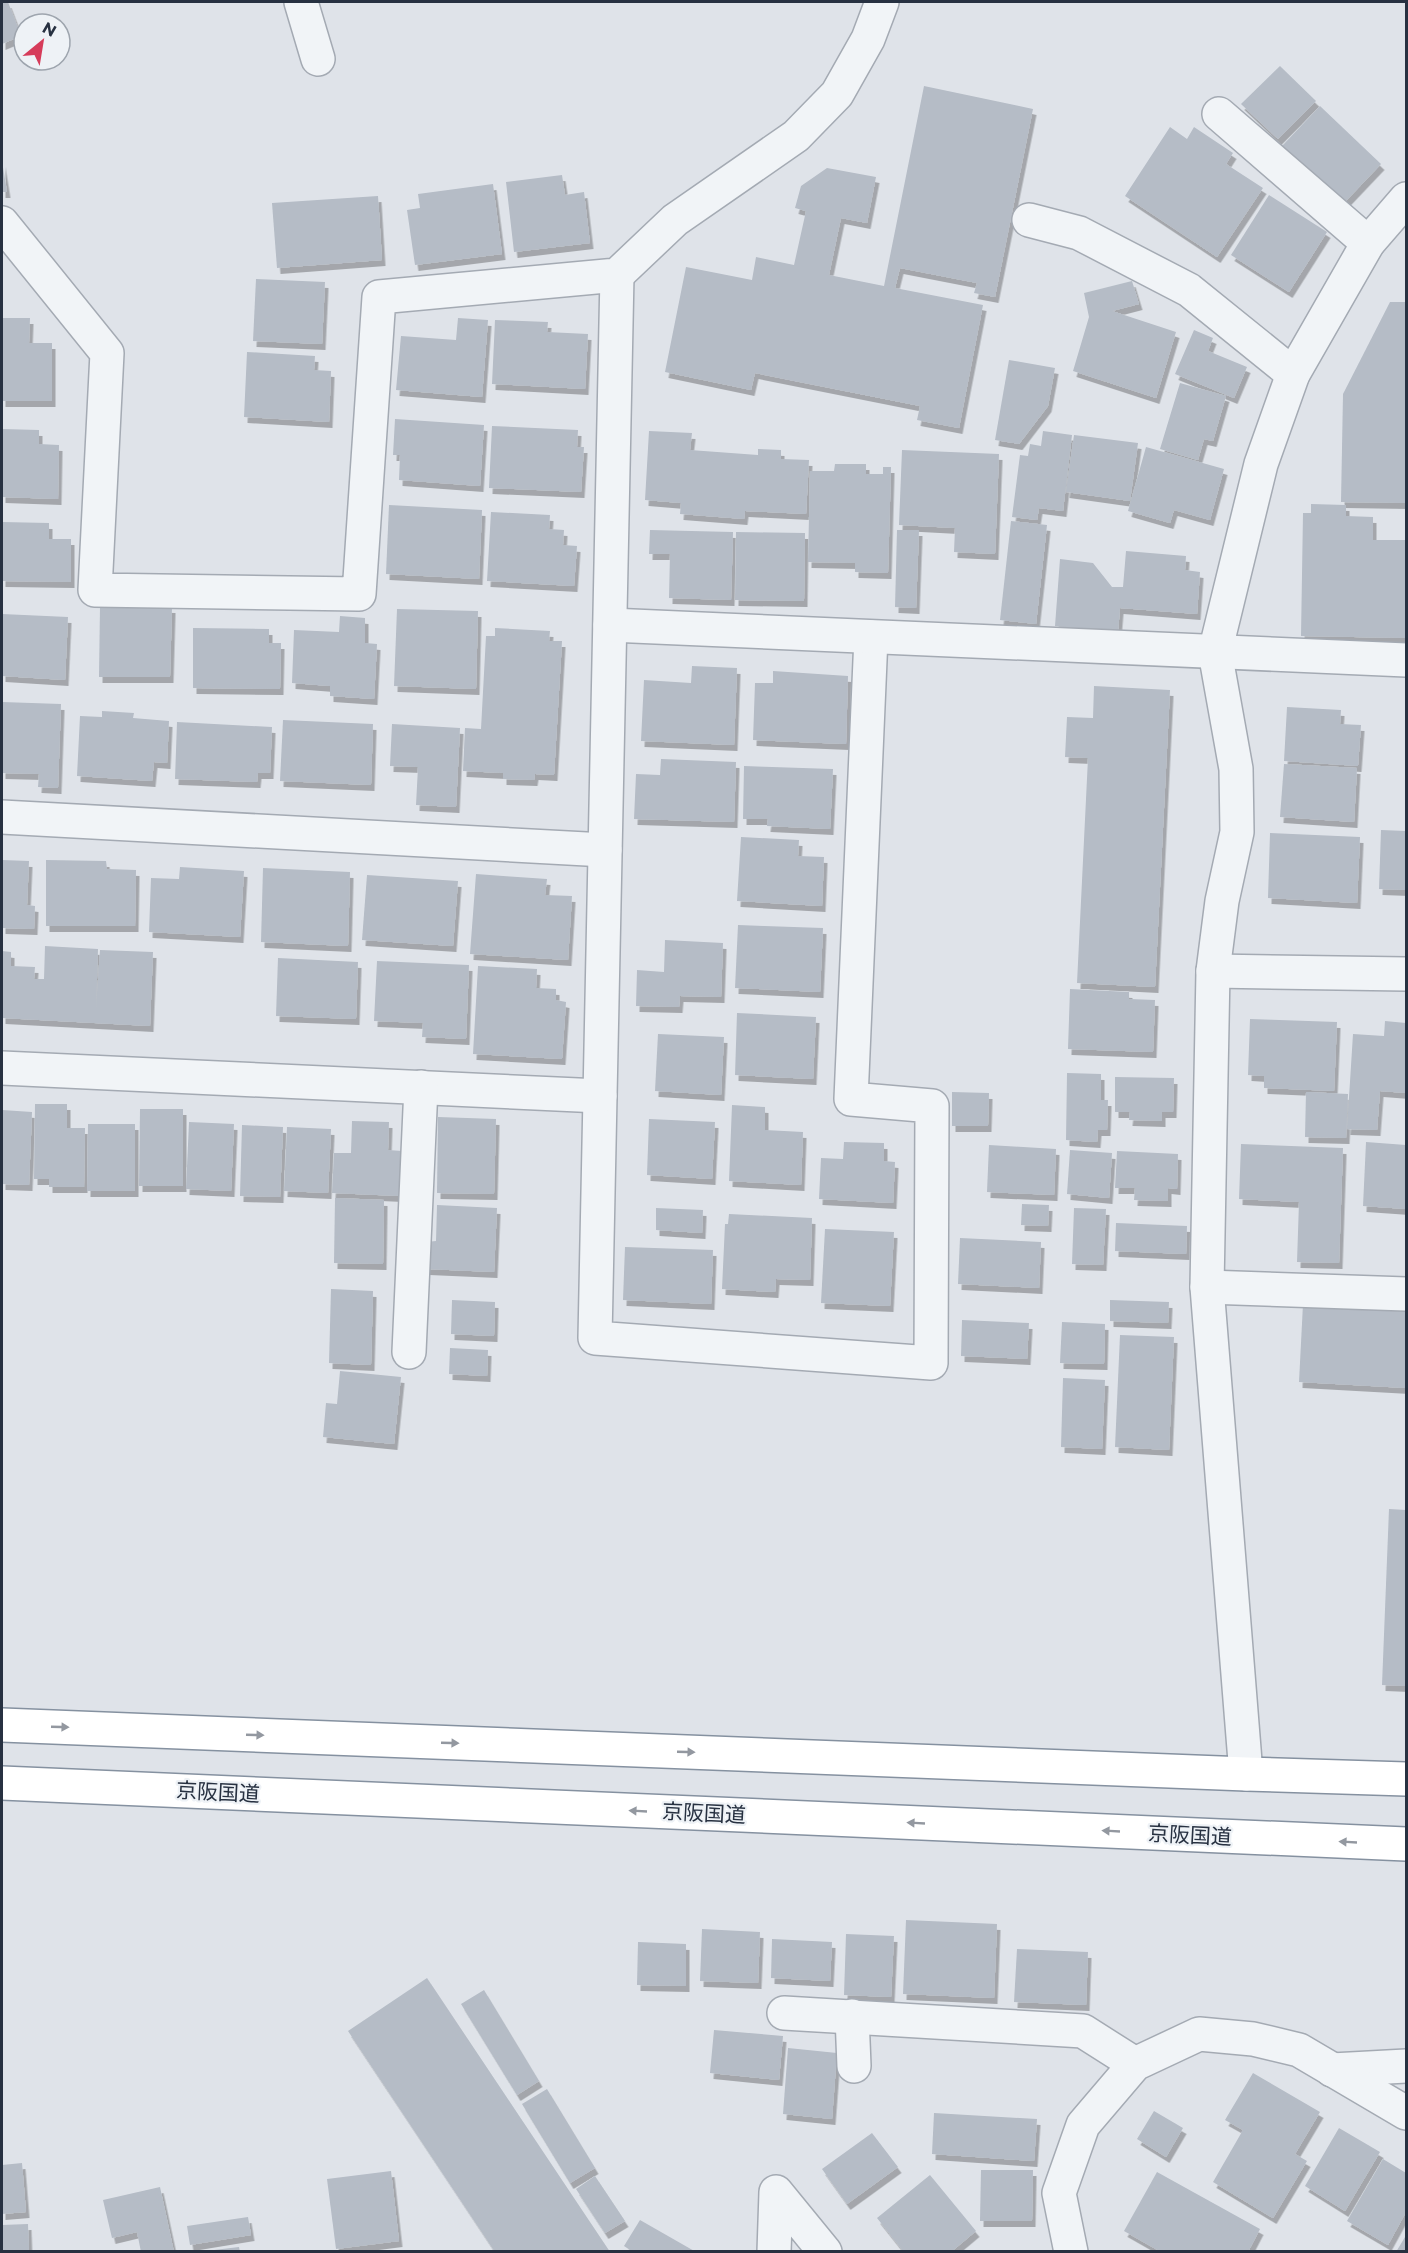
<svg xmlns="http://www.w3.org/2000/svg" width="1408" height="2253" viewBox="0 0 1408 2253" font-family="Montserrat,'Noto Sans JP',sans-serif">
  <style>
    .building { fill: #b5bcc6; filter: url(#shadow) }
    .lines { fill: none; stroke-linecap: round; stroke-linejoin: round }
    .minor-casing { stroke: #a4aab3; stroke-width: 36 }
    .highway-casing { stroke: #8591a0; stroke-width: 36 }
    .minor { stroke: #f1f4f7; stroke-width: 33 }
    .highway { stroke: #fff; stroke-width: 33 }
    .oneway { fill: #9398a0 }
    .labels { text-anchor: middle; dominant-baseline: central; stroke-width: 4.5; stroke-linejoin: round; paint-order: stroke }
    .street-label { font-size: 21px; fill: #273141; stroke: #eef2f6 }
  </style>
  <defs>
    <filter id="shadow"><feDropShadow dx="3.5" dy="6" stdDeviation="0" flood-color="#0004"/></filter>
  </defs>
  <rect width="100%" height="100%" fill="#dfe3e9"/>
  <g class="building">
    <polygon points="2,2 8,2 21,36 2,44"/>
    <polygon points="1280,66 1316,101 1278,139 1241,104"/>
    <polygon points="924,86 1033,109 995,297 974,293 977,283 900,268 895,288 983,305 959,428 917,420 920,406 755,373 751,390 665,372 686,267 752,280 756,257 794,265 806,211 795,208 801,186 827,168 876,177 867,223 841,218 829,275 884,286"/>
    <polygon points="1320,106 1381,164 1343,204 1282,146"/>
    <polygon points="1170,127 1187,139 1194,127 1233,153 1226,164 1263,188 1217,257 1125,196"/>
    <polygon points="2,161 7,192 2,192"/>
    <polygon points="562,175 565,195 584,192 590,243 514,252 506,182"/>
    <polygon points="493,184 502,254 415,265 407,210 420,208 418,194"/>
    <polygon points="1269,195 1327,232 1289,292 1231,255"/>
    <polygon points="378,196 382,260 277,268 272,203"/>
    <polygon points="256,279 325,282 322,344 253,341"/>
    <polygon points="1132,281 1139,304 1112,311 1176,332 1156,398 1073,371 1089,317 1084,293"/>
    <polygon points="1390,302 1406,302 1406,503 1341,502 1343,394"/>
    <polygon points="2,318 30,318 29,343 52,343 52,401 2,401"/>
    <polygon points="458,318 488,320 482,397 396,390 401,336 456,340"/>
    <polygon points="495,320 548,322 547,332 588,334 585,389 492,384"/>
    <polygon points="1194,330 1213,338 1208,351 1247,367 1234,398 1175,374"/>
    <polygon points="247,352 315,356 314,370 331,371 329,422 244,417"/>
    <polygon points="1009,360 1055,368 1048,406 1019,444 995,440"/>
    <polygon points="1180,383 1226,396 1213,441 1204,439 1198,460 1160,449"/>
    <polygon points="395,419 484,425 480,486 399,480 400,455 393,455"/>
    <polygon points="492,426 578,430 577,447 584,447 581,492 489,488"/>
    <polygon points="2,429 39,430 39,444 59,445 58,499 2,497"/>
    <polygon points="649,431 692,433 690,450 758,455 758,449 781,450 781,459 809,460 806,514 745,511 744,519 680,514 681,503 645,500"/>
    <polygon points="1043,431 1072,435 1063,511 1039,508 1037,520 1012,517 1020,455 1028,456 1030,444 1041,446"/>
    <polygon points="1074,435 1138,443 1130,501 1066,492"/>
    <polygon points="1146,447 1224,469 1210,520 1174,510 1170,523 1128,511"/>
    <polygon points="902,450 999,454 995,554 954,552 955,528 899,525"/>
    <polygon points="835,464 866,464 866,474 883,474 883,467 891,467 888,573 855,572 855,563 808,562 810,471 834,471"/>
    <polygon points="1311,504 1346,505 1346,516 1373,517 1373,540 1406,540 1406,638 1301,636 1303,513 1311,513"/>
    <polygon points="389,505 482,510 479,579 386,574"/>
    <polygon points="491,512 550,515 549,529 564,530 563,545 577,546 574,586 487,581"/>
    <polygon points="1011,521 1047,525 1036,624 1000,620"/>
    <polygon points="2,522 49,523 49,539 71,539 71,582 2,581"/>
    <polygon points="650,530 733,532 731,600 669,598 670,554 649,554"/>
    <polygon points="897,530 919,530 916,608 895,607"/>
    <polygon points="736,532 805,533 804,601 735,600"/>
    <polygon points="1126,551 1186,556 1185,570 1200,572 1197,614 1120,608 1118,632 1055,626 1060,559 1093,563 1112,587 1123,587"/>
    <polygon points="100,606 172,607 170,677 99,677"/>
    <polygon points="397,609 478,611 476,689 394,686"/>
    <polygon points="2,614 68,617 65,680 2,676"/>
    <polygon points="340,616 365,618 365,643 377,644 374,699 330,696 330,686 292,683 294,630 339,632"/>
    <polygon points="193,628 269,629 269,643 281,643 280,689 193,688"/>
    <polygon points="495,628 550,631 549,641 562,641 554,775 535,774 534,780 503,779 503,773 463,771 465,728 481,729 486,636 495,636"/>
    <polygon points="692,666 737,668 734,745 641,741 644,680 691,683"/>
    <polygon points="773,671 848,676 846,744 753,740 755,683 773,683"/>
    <polygon points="1094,686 1170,690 1155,987 1077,983 1088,758 1065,757 1067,717 1093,718"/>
    <polygon points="2,702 61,704 58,788 38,787 39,774 2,773"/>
    <polygon points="1287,707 1341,710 1340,724 1361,725 1358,766 1284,761"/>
    <polygon points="102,711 134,713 133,718 169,721 167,763 154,762 152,781 77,776 80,716 102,717"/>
    <polygon points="283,720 373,724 371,785 280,781"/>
    <polygon points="177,722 272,727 270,773 258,773 257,782 175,779"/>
    <polygon points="392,724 460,728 456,807 416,805 418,767 390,766"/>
    <polygon points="661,759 736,762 734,822 634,819 636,774 660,775"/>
    <polygon points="1284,764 1357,768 1354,822 1280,817"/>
    <polygon points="744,766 833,769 830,829 767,826 768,819 743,819"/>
    <polygon points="1381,830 1406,831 1406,890 1379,889"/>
    <polygon points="1270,833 1360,837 1357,903 1268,898"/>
    <polygon points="741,837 799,840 798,856 824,857 822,906 737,901"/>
    <polygon points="2,860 29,861 27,905 35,906 34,929 2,928"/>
    <polygon points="46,860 106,861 107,869 136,870 135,926 46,926"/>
    <polygon points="180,867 244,871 240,937 149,932 151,878 179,879"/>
    <polygon points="263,868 350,872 348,946 261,942"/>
    <polygon points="476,874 547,879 545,895 572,896 568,960 470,954"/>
    <polygon points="367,875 458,881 453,946 362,940"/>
    <polygon points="738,925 823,928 820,992 735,988"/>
    <polygon points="665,940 723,943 721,997 680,996 679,1007 636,1006 637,970 664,972"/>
    <polygon points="45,946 98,949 96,1009 100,950 153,952 150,1026 2,1018 2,951 11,952 11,966 35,967 34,979 44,979"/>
    <polygon points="278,958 358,962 356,1019 276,1016"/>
    <polygon points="377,961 469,965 466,1039 422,1037 423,1023 374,1021"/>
    <polygon points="478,966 537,969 536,988 556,989 556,1000 566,1002 562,1059 473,1054"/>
    <polygon points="1070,989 1129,992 1129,999 1155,1000 1153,1052 1068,1049"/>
    <polygon points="737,1013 816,1017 813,1079 735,1075"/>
    <polygon points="1250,1019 1337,1022 1334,1091 1264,1088 1264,1076 1248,1075"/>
    <polygon points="1385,1021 1406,1023 1406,1093 1380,1091 1377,1130 1347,1129 1353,1034 1384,1036"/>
    <polygon points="658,1034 724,1037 721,1095 655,1091"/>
    <polygon points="1067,1073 1101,1074 1101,1100 1108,1100 1107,1130 1098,1130 1097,1142 1066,1140"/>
    <polygon points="1115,1077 1174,1078 1173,1112 1162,1112 1162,1121 1129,1120 1130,1112 1115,1112"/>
    <polygon points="952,1092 989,1093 988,1126 952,1126"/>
    <polygon points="1306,1092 1348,1094 1346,1138 1305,1137"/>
    <polygon points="35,1104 67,1104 67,1128 85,1128 84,1187 49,1187 49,1179 34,1179"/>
    <polygon points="732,1105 765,1107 765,1130 803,1132 801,1185 729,1181"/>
    <polygon points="140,1109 183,1109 183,1186 139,1186"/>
    <polygon points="2,1110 32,1112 29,1185 2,1184"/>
    <polygon points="438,1117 496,1119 494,1194 437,1193"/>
    <polygon points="649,1119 715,1122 712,1179 647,1175"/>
    <polygon points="352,1121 389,1122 388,1150 402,1151 400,1196 332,1193 334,1153 351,1153"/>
    <polygon points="189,1122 234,1124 231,1191 186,1189"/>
    <polygon points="88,1124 135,1124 135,1191 87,1191"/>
    <polygon points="242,1125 283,1127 280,1197 240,1196"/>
    <polygon points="287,1127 331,1129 328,1193 284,1191"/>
    <polygon points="844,1142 884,1143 884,1161 895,1162 893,1203 819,1199 821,1158 843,1159"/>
    <polygon points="1366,1142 1406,1145 1406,1209 1363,1206"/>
    <polygon points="1241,1144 1343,1148 1339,1263 1297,1262 1299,1202 1239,1199"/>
    <polygon points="989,1145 1056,1149 1054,1195 987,1192"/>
    <polygon points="1070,1150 1112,1153 1109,1198 1067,1194"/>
    <polygon points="1117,1151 1178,1154 1177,1189 1168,1188 1168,1201 1134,1200 1135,1188 1115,1188"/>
    <polygon points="335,1198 384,1200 383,1264 334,1263"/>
    <polygon points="1022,1204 1049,1205 1048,1226 1021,1225"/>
    <polygon points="437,1205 497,1208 494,1272 426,1269 426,1242 436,1241"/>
    <polygon points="656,1208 703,1210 702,1233 656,1230"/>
    <polygon points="1074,1208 1106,1209 1103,1265 1072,1264"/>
    <polygon points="729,1214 812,1218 810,1280 776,1279 775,1292 722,1289 725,1224 728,1224"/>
    <polygon points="1116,1223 1187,1226 1186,1254 1115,1251"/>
    <polygon points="825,1229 894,1232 890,1306 821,1303"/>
    <polygon points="960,1238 1041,1242 1039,1288 958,1284"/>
    <polygon points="625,1247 713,1250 711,1304 623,1300"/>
    <polygon points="331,1289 373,1291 371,1365 329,1363"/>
    <polygon points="452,1300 495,1302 494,1336 451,1334"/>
    <polygon points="1110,1300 1169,1302 1168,1323 1110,1321"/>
    <polygon points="1303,1304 1406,1310 1406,1388 1299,1382"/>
    <polygon points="962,1320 1029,1323 1027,1359 961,1356"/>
    <polygon points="1062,1322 1105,1324 1104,1364 1060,1363"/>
    <polygon points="1120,1335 1174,1337 1169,1450 1115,1447"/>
    <polygon points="450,1348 488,1350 487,1376 449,1374"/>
    <polygon points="340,1371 401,1377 394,1444 323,1437 326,1403 337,1404"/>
    <polygon points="1063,1378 1105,1380 1102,1449 1061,1447"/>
    <polygon points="1389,1509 1406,1510 1406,1686 1382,1685"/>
    <polygon points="906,1920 997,1924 994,1998 903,1994"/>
    <polygon points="702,1929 760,1932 758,1983 700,1981"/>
    <polygon points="846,1934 894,1936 891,1997 844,1995"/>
    <polygon points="772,1939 832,1942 830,1981 771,1978"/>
    <polygon points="638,1942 686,1944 686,1986 637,1985"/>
    <polygon points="1017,1949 1088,1952 1086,2005 1014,2002"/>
    <polygon points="427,1978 610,2252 495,2252 348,2031"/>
    <polygon points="484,1990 539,2081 517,2095 461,2004"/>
    <polygon points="714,2030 783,2036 779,2080 710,2073"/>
    <polygon points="788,2048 837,2053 832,2119 783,2114"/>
    <polygon points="1253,2073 1320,2112 1295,2154 1307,2161 1273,2218 1213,2182 1243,2130 1225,2120"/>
    <polygon points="547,2089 595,2168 570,2183 522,2104"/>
    <polygon points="1154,2111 1183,2128 1166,2157 1137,2139"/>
    <polygon points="934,2113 1037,2119 1034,2161 932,2154"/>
    <polygon points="1339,2128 1380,2152 1345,2211 1305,2186"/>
    <polygon points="872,2133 898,2167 847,2204 822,2169"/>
    <polygon points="1383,2159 1406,2173 1406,2212 1388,2245 1347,2221"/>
    <polygon points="22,2163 26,2212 2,2214 2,2165"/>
    <polygon points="981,2170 1033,2170 1032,2221 980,2221"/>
    <polygon points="391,2171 399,2241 336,2249 327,2179"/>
    <polygon points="1157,2172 1260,2229 1248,2252 1161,2252 1124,2231"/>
    <polygon points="930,2175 976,2231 951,2252 904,2252 877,2218"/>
    <polygon points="595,2176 625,2221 605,2233 576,2189"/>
    <polygon points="160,2187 174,2252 141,2252 137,2232 112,2238 103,2200"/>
    <polygon points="248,2217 251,2235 190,2245 187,2226"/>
    <polygon points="640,2220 696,2252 633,2252 624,2246"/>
    <polygon points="28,2224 29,2252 2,2252 2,2225"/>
    <polygon points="1405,2237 1406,2238 1406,2252 1396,2252"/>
    <polygon points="239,2247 240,2252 214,2252 214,2250"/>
  </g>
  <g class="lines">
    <g class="minor-casing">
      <g id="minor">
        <polyline points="301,2 318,59"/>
        <polyline points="1219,114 1368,243"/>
        <polyline points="1029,220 1079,233 1189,290 1293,374"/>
        <polyline points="2,223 107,353 95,590 359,594 379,297 617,275 675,220 796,136 837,94 868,39 882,2"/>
        <polyline points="617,275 595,1338 931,1363 932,1106 851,1099 871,637"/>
        <polyline points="610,625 1406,660"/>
        <polyline points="2,817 605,850"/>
        <polyline points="1213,971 1406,974"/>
        <polyline points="2,1068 600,1096"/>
        <polyline points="1207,1287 1406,1294"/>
        <polyline points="409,1352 421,1087"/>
        <polyline points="1246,1774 1207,1287 1213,971 1222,901 1237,832 1236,769 1215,652 1261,464 1293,374 1368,243 1406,199"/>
        <polyline points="784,2013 1083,2031 1135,2064"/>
        <polyline points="852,2016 854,2066"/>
        <polyline points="1332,2070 1406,2066"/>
        <polyline points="774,2252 776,2192 825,2252"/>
        <polyline points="1071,2252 1059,2193 1083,2125 1135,2064 1199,2034 1253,2039 1299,2050 1406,2113"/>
      </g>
    </g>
    <g class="highway-casing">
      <g id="highway">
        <polyline points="2,1725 1246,1774 1406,1779"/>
        <polyline points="2,1783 1406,1844"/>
      </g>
    </g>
    <use href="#minor" class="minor"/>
    <use href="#highway" class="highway"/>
  </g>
  <defs><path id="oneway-solid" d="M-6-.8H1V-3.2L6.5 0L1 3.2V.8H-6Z" transform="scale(1.5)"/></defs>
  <g class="oneway">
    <use href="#oneway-solid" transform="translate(60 1727) rotate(2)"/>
    <use href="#oneway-solid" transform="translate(255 1735) rotate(2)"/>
    <use href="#oneway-solid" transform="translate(450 1743) rotate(2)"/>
    <use href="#oneway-solid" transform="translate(686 1752) rotate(2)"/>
    <use href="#oneway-solid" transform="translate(638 1811) rotate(-177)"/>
    <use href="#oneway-solid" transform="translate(916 1823) rotate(-177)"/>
    <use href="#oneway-solid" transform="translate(1111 1831) rotate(-177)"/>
    <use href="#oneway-solid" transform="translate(1348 1842) rotate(-177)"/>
  </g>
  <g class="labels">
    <g class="street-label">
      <text transform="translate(218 1792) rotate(3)">京阪国道</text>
      <text transform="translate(704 1813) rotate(3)">京阪国道</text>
      <text transform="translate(1190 1835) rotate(3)">京阪国道</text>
    </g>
  </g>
  <rect width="1408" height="2253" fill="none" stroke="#273141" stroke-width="6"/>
  <g transform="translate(42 42) rotate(30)"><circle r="28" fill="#eef2f6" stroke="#9ea5ae" stroke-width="1.5"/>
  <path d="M0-4.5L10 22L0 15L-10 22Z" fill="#d63c5a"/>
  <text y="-9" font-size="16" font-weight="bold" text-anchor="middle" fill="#273141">N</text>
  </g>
</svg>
